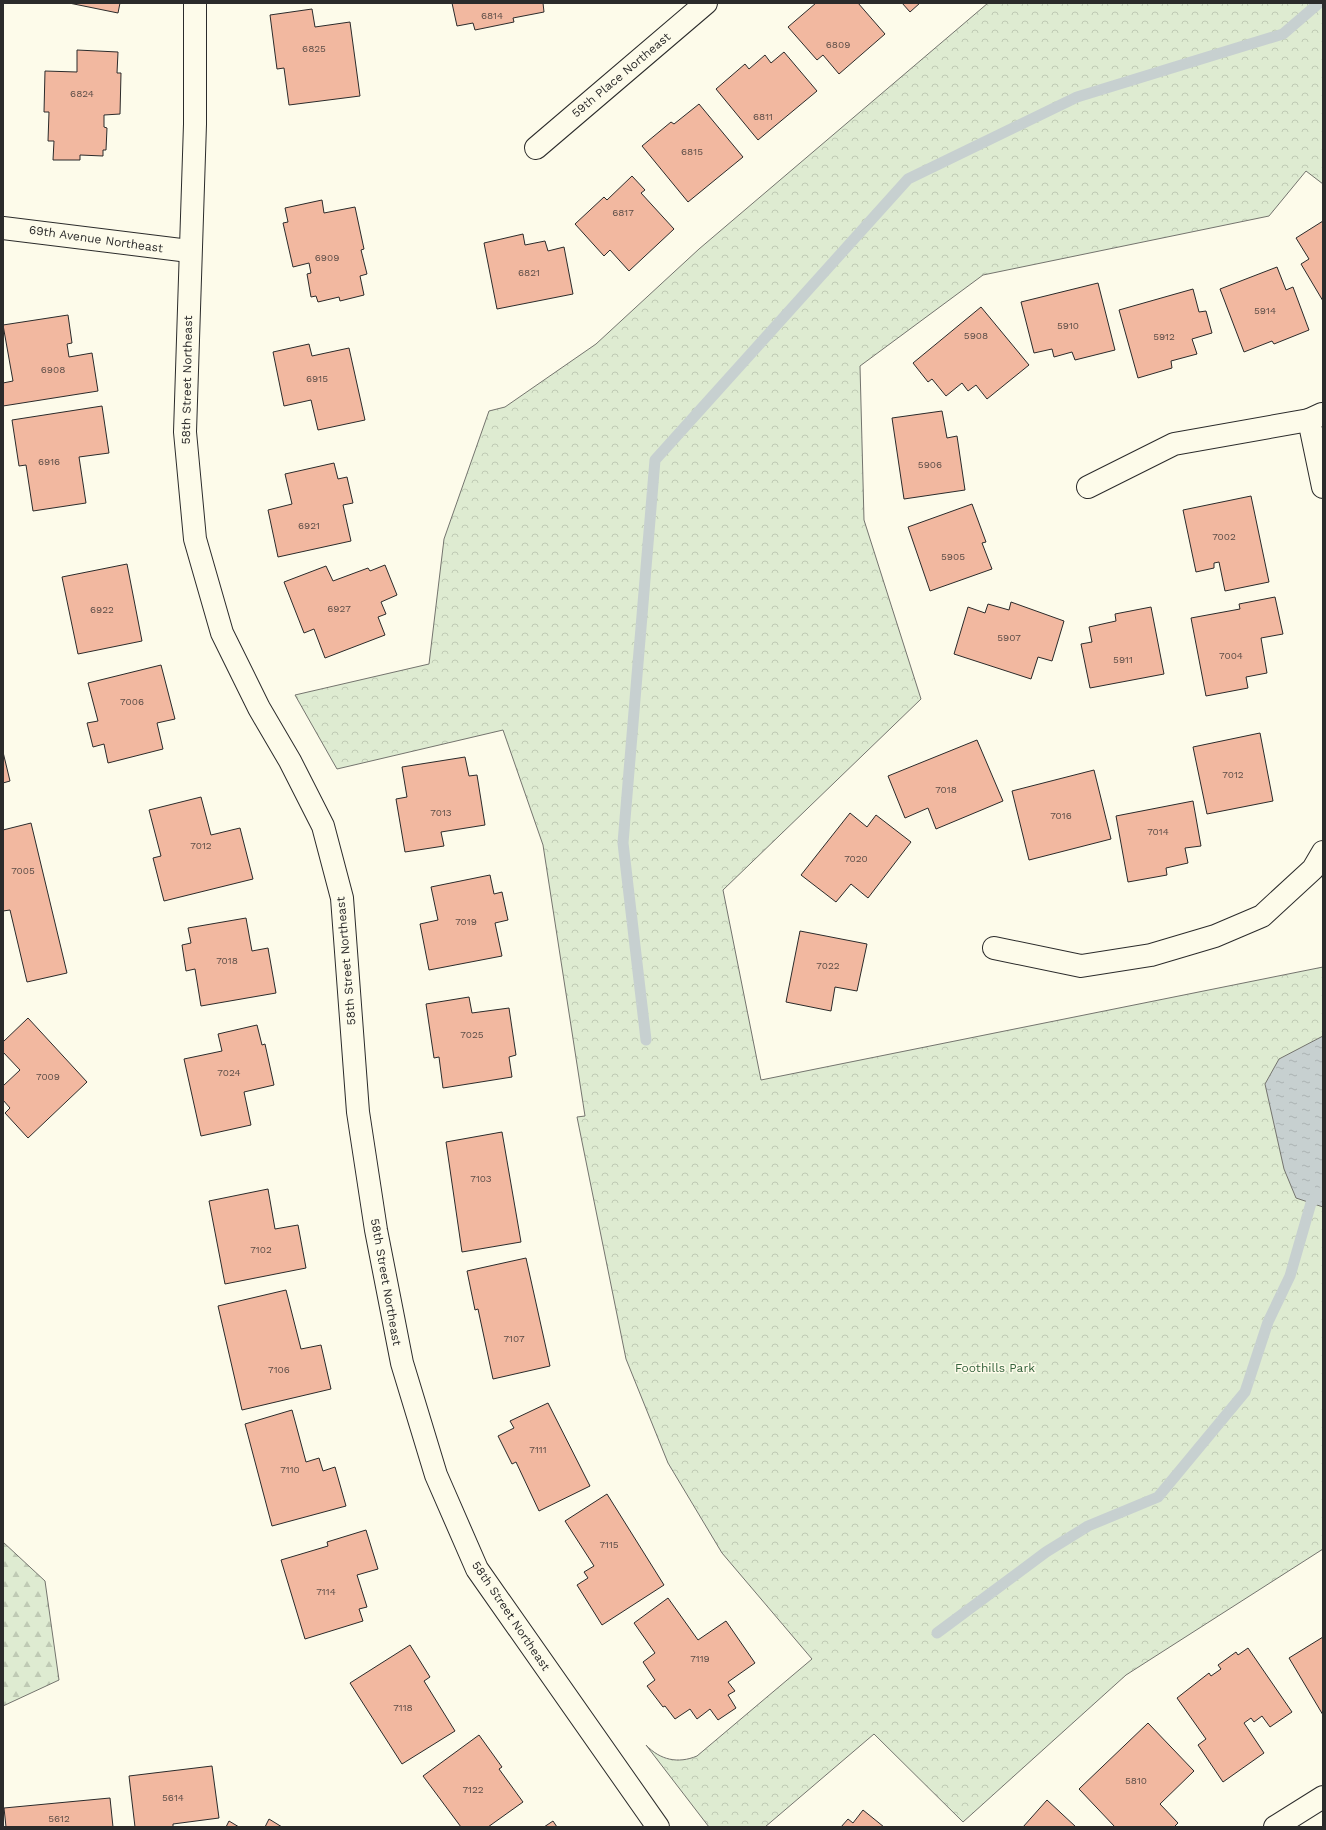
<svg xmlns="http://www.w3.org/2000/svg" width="1326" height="1830" viewBox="0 0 1326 1830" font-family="'Work Sans',sans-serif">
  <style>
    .forest { fill: url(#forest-firs); stroke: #74746e }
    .park { fill: url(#park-crowns); stroke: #74746e }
    .water { fill: url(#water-ripples); stroke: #74746e }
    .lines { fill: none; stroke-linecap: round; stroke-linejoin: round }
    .stream { stroke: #c7d0d0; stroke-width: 11 }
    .building { fill: #f2b8a0; stroke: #2b2b2b }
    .street-casing { stroke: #2b2b2b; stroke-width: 24 }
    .street { stroke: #fdfbea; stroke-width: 22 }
    .labels { text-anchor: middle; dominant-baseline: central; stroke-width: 3; stroke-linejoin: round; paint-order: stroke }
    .number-label { font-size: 10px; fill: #5d4e48 }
    .street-label { font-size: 12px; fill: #2b2b2b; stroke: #fdfbea }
    .park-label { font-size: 12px; fill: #34623c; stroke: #fdfbea }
  </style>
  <defs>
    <pattern id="forest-firs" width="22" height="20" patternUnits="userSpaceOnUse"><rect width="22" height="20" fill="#deebd1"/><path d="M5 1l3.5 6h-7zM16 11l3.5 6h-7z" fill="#bfcab4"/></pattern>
    <pattern id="park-crowns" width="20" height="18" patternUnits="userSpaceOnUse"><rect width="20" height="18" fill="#deebd1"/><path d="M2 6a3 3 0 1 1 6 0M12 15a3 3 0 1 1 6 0" fill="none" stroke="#bfcab4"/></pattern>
    <pattern id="water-ripples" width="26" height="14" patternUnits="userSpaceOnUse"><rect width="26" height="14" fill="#c7d0d0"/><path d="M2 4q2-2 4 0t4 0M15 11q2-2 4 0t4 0" fill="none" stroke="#abb3b3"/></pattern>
  </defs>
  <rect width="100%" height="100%" fill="#fdfbea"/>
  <polygon class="forest" points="3,1542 45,1581 59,1680 3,1706"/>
  <path class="park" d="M 988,3 L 1323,3 L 1323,184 L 1306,171 L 1269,216 L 983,275 L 860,366 L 864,520 L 921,699 L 723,890 L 761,1080 L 1323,967 L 1323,1549 L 1126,1675 L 963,1822 L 874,1734 L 765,1827 L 709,1827 L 646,1745 C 660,1760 678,1764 697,1756 L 812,1659 L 722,1553 L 668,1463 L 626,1359 L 577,1117 L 585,1116 L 543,845 L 503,730 L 337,769 L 295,695 L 429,664 L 444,539 L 489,411 L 505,407 L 596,344 L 699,249 Z"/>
  <polygon class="water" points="1323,1036 1323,1207 1296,1198 1284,1169 1265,1084 1279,1059"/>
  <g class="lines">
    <g class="stream">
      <polyline points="646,1040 623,843 655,460 908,179 1077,97 1283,34 1319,3"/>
      <polyline points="937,1633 1046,1552 1088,1526 1158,1497 1245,1392 1268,1322 1290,1276 1311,1203 1323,1192"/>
    </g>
  </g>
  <g class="building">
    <polygon points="69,3 120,3 118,13"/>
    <polygon points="452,3 543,3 544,12 513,18 514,22 475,30 473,23 457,26"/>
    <polygon points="816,3 858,3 885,34 839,74 823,55 817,60 788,27"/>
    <polygon points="902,3 920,3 910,12"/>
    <polygon points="312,9 315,27 350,22 360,96 289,105 284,68 277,69 270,15"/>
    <polygon points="77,50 118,52 117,73 121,73 120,114 104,115 104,127 107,128 106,150 103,150 103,156 80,155 80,160 53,160 54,141 48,141 49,112 44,112 45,71 77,72"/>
    <polygon points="784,52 817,91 758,140 716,89 745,64 749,69 765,55 771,63"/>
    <polygon points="699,104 743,157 688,202 642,146 671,122 674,124"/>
    <polygon points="632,176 645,190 641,193 674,229 629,271 610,250 604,256 575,224 604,197 607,200"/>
    <polygon points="322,200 324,213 355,207 364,249 361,250 367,274 360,276 364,295 340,301 339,297 318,302 316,296 311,297 307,274 311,273 309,263 293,267 283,223 288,222 285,208"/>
    <polygon points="1323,221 1323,301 1301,264 1309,259 1296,238"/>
    <polygon points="523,234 525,245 545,241 548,251 564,247 573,294 497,309 484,243"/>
    <polygon points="1277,267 1286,290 1293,287 1309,330 1274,344 1272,341 1244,352 1220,289"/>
    <polygon points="1098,283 1115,350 1075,360 1072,352 1054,357 1052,349 1034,353 1021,302"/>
    <polygon points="1193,289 1199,312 1206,311 1212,333 1192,339 1197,354 1171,361 1172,368 1138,378 1119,310"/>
    <polygon points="981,307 1029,365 987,399 976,385 968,391 962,383 946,396 932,379 928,382 913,363"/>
    <polygon points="68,315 72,343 67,344 69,357 92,353 98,391 3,406 3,383 13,381 3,325"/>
    <polygon points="309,344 312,356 349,348 365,420 318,430 311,400 284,406 273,352"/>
    <polygon points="102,406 109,453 79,457 86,503 33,511 26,465 19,466 12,420"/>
    <polygon points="942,411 947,438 957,436 965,490 904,499 892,418"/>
    <polygon points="334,463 338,479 347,477 353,503 343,505 351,541 278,557 268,510 292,504 285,474"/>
    <polygon points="1251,496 1269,582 1225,591 1219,562 1214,563 1214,568 1196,572 1183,510"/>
    <polygon points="972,504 986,542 982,543 992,569 930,591 908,527"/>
    <polygon points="127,564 142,641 78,654 62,577"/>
    <polygon points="385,565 397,595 381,602 386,614 378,617 385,635 325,658 314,629 304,633 284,582 326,566 333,581 368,568 370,571"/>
    <polygon points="1275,597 1283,634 1261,638 1267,673 1246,677 1248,688 1206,696 1191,618 1240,609 1239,604"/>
    <polygon points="1011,602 1064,621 1052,661 1038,657 1031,679 954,654 968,607 985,613 988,604 1009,610"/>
    <polygon points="1151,607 1164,674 1090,688 1081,644 1092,642 1089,627 1116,621 1115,614"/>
    <polygon points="161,665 175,719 157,723 163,749 108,763 104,744 93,747 87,723 98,721 88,683"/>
    <polygon points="1260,733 1273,801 1207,814 1193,747"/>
    <polygon points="977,740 1003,801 936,829 928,808 905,818 888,776"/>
    <polygon points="3,752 10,781 3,783"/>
    <polygon points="465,757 469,776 477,775 485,825 441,832 444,846 405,852 396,799 407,797 402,767"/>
    <polygon points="1094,770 1111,839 1029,860 1012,791"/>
    <polygon points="201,797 211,835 240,828 253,879 164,901 153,858 161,856 149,810"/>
    <polygon points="1193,801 1201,846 1185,848 1188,863 1166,868 1167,875 1128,882 1116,816"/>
    <polygon points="850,813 867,827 876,815 911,842 868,898 851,884 836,902 801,875"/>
    <polygon points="31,823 67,973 27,982 10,910 3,911 3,830"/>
    <polygon points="490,875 494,894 502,892 508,920 495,923 502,956 429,970 420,924 438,920 431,887"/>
    <polygon points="246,918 252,951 268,948 276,993 201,1006 195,969 186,971 182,945 191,943 188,928"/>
    <polygon points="800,931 867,944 857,991 835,987 831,1011 786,1002"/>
    <polygon points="469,997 472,1013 509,1008 516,1055 509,1057 512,1077 443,1088 439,1057 434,1058 426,1004"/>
    <polygon points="28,1018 87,1082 28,1138 5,1113 10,1108 3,1100 3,1086 20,1070 3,1052 3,1042"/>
    <polygon points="257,1025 262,1045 265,1044 274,1085 244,1092 251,1125 201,1136 184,1059 222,1051 218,1034"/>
    <polygon points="502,1132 521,1242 462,1252 446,1142"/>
    <polygon points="268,1189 275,1229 298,1225 306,1268 225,1284 209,1201"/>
    <polygon points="526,1258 550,1366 493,1379 478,1309 475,1310 467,1271"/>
    <polygon points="286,1290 301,1349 321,1345 331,1389 242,1410 218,1306"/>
    <polygon points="548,1403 590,1486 539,1511 516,1462 512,1464 498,1436 514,1428 510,1421"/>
    <polygon points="292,1410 306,1462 319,1458 323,1471 335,1467 346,1506 272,1526 245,1424"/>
    <polygon points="607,1494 664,1585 602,1625 577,1585 588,1578 584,1572 594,1566 565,1521"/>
    <polygon points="366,1530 378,1569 357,1575 367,1607 359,1609 363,1621 305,1639 281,1560 328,1546 327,1542"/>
    <polygon points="668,1598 698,1640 726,1621 755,1663 728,1682 735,1691 728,1695 736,1708 718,1720 710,1709 697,1719 690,1709 675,1719 665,1706 663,1707 647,1686 655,1680 643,1662 655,1653 634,1623"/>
    <polygon points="1323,1637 1323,1715 1289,1658"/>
    <polygon points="410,1645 430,1677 424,1681 455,1731 402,1764 350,1683"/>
    <polygon points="1248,1648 1292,1712 1270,1727 1262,1716 1254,1722 1251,1718 1244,1723 1264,1753 1223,1782 1198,1745 1206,1739 1177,1698 1209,1673 1211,1676 1221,1669 1218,1665 1236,1652 1238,1655"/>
    <polygon points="1148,1723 1194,1771 1160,1804 1178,1823 1174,1827 1115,1827 1079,1789"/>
    <polygon points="479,1735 502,1767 499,1769 523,1802 488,1827 461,1827 423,1776"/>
    <polygon points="212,1766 219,1818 173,1824 173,1827 135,1827 129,1776"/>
    <polygon points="110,1798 113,1827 6,1827 4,1808"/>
    <polygon points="1047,1800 1076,1827 1023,1827"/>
    <polygon points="863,1810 884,1827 841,1827 848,1819 853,1823"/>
    <polygon points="269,1819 282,1827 265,1827"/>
    <polygon points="229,1821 239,1827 226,1827"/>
    <polygon points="553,1821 557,1827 544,1827"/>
  </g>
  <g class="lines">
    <g class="street-casing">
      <g id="street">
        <polyline points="195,3 195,124 185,432 195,539 222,633 259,708 290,761 323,826 342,898 358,1112 376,1230 402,1363 436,1475 477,1569 658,1827"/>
        <polyline points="536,148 706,3"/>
        <polyline points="3,228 189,251"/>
        <polyline points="1322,414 1309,420 1323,487"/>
        <polyline points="1088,487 1174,444 1309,420"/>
        <polyline points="994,948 1081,966 1151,955 1215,936 1262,916 1313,869 1323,852"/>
        <polyline points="1275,1827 1323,1797"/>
      </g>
    </g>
    <use href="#street" class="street"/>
  </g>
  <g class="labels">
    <g class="number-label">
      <text x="492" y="15">6814</text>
      <text x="838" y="44">6809</text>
      <text x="314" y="48">6825</text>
      <text x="82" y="93">6824</text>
      <text x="763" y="116">6811</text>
      <text x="692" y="151">6815</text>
      <text x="623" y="212">6817</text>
      <text x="327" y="257">6909</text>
      <text x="529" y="272">6821</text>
      <text x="1265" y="310">5914</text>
      <text x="1068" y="325">5910</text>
      <text x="976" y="335">5908</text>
      <text x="1164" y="336">5912</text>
      <text x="53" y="369">6908</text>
      <text x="317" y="378">6915</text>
      <text x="49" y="461">6916</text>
      <text x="930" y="464">5906</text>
      <text x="309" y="525">6921</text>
      <text x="1224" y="536">7002</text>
      <text x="953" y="556">5905</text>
      <text x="339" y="608">6927</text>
      <text x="102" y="609">6922</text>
      <text x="1009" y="637">5907</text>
      <text x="1231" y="655">7004</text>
      <text x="1123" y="659">5911</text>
      <text x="132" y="701">7006</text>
      <text x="1233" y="774">7012</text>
      <text x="946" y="789">7018</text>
      <text x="441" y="812">7013</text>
      <text x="1061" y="815">7016</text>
      <text x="1158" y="831">7014</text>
      <text x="201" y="845">7012</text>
      <text x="856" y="858">7020</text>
      <text x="23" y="870">7005</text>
      <text x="466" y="921">7019</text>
      <text x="227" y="960">7018</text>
      <text x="828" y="965">7022</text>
      <text x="472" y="1034">7025</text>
      <text x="229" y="1072">7024</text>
      <text x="48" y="1076">7009</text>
      <text x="481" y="1178">7103</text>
      <text x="261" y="1249">7102</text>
      <text x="514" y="1338">7107</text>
      <text x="279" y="1369">7106</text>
      <text x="538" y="1449">7111</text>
      <text x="290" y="1469">7110</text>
      <text x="609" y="1544">7115</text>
      <text x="326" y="1591">7114</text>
      <text x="700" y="1658">7119</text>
      <text x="403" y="1707">7118</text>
      <text x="1136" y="1780">5810</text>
      <text x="473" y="1789">7122</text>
      <text x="173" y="1797">5614</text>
      <text x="59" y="1818">5612</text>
    </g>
    <g class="street-label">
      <text transform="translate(621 75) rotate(-40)">59th Place Northeast</text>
      <text transform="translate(96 239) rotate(8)">69th Avenue Northeast</text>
      <text transform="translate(187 380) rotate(-89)">58th Street Northeast</text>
      <text transform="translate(346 961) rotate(-95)">58th Street Northeast</text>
      <text transform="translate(386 1282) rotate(80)">58th Street Northeast</text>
      <text transform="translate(511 1616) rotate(56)">58th Street Northeast</text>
    </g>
    <g class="park-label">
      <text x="995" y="1368">Foothills Park</text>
    </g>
  </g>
  <rect width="1326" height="1830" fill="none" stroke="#2b2b2b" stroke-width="8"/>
</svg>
